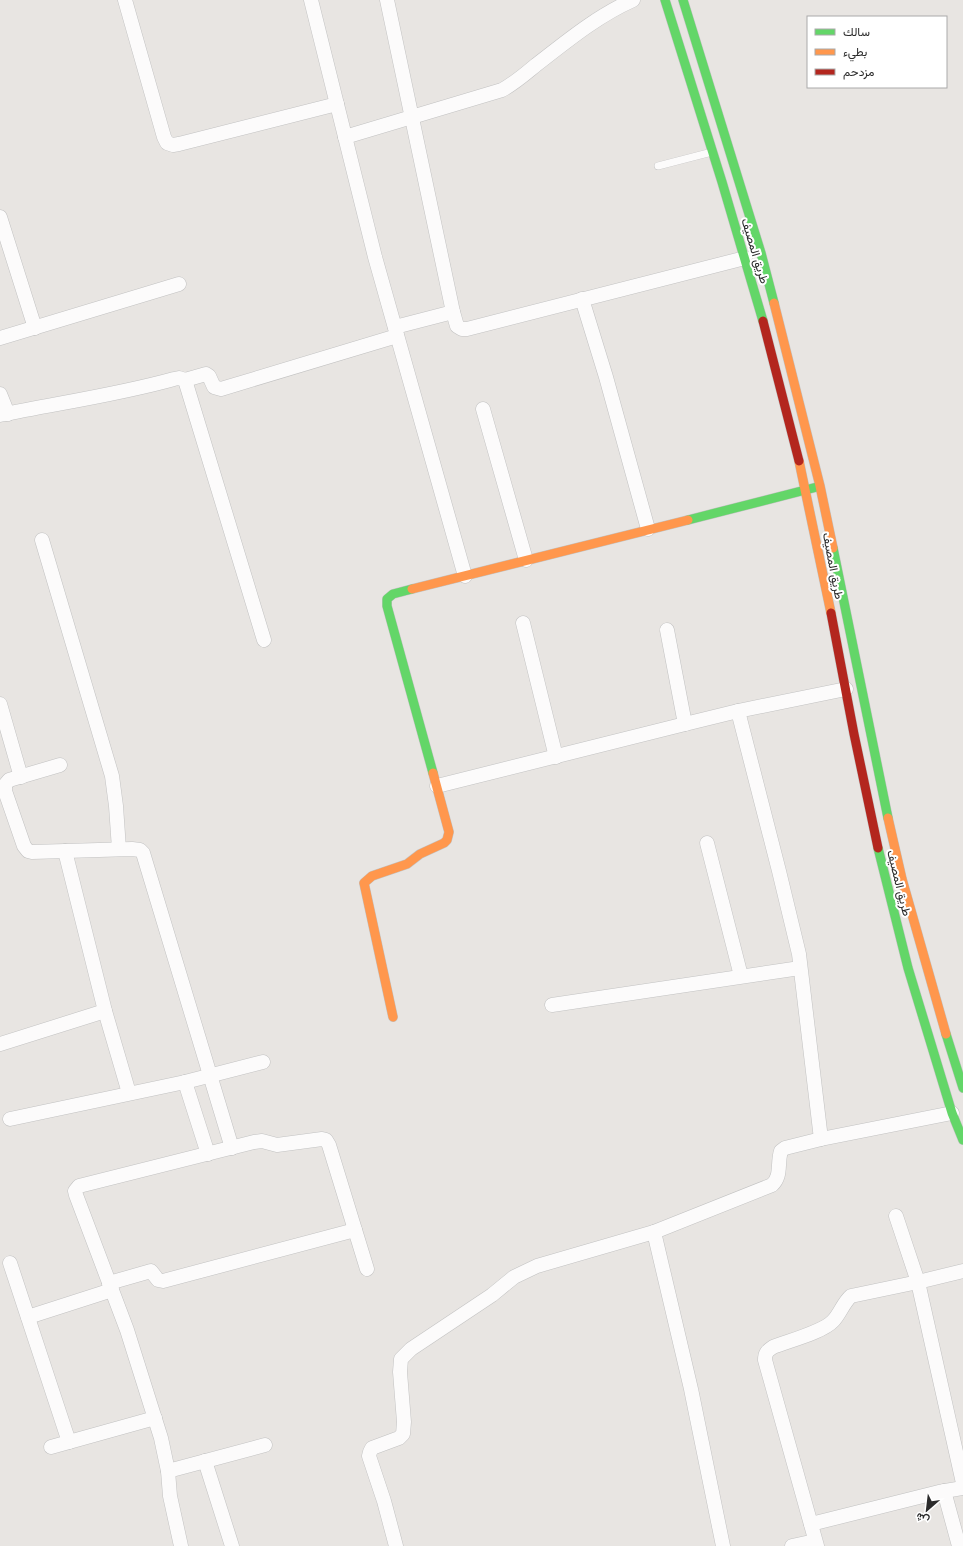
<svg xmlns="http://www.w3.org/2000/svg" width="963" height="1546" viewBox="0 0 963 1546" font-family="'Fira Sans',Vazirmatn,sans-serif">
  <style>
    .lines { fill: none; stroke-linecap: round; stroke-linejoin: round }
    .lane-casing { stroke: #c2c2c2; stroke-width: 8 }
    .street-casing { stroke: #c2c2c2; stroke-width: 15 }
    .fast-casing { stroke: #c2c2c2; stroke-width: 10 }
    .slow-casing { stroke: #c2c2c2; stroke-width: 10 }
    .jam-casing { stroke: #c2c2c2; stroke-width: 10 }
    .lane { stroke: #fcfbfb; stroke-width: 7 }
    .street { stroke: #fcfbfb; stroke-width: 14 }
    .fast { stroke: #63d668; stroke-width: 9 }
    .slow { stroke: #ff974d; stroke-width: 9 }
    .jam { stroke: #b3261e; stroke-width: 9 }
    .labels { text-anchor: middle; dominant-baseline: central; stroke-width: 4; stroke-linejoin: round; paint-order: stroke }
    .street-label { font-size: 12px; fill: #2b2b2b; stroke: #fff }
  </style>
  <rect width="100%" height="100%" fill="#e8e5e2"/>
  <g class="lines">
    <g class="lane-casing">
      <polyline id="lane" points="658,166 712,152"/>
    </g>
    <g class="street-casing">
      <g id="street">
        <polyline points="125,0 164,137 167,143 173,145 179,144 337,104"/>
        <polyline points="311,0 375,257 465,576"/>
        <polyline points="387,0 453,312 395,327"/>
        <path d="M 345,137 L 502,90 C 515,83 525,74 536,65 C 567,41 597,16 633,0"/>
        <polyline points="0,217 35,328"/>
        <polyline points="582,299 606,377 648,529"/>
        <polyline points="453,312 457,326 462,329 467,329 745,258"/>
        <polyline points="0,338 179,284"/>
        <polyline points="185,380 206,374 209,376 214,387 221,389 397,336"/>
        <polyline points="0,394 8,414"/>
        <polyline points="483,409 526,560"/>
        <path d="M 0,415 C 58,403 117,395 174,379 L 179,378 L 185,380 L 264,640"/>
        <polyline points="42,540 112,776 116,806 119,849"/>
        <polyline points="523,623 556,757"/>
        <polyline points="667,630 685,724"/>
        <polyline points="0,704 21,777"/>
        <polyline points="738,711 779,871 799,954 821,1139"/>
        <polyline points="60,765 9,780 5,785 5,791 24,846 28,851 32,852 132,849 140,850 143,853 232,1148"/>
        <polyline points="437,786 685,724 738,711 846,689"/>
        <polyline points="707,843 741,976"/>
        <polyline points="65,851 105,1011 129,1093"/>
        <polyline points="552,1005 800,968"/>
        <polyline points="0,1044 105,1011"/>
        <polyline points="185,1082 208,1154"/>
        <polyline points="10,1119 185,1082 263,1062"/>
        <polyline points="896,1216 918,1282 963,1483"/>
        <polyline points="10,1263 69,1442"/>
        <polyline points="109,1283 151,1271 158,1280 163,1281 355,1230"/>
        <polyline points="28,1317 112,1290"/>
        <polyline points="51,1447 155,1418"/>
        <polyline points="205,1461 232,1546"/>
        <polyline points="168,1471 265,1445"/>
        <polyline points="944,1491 959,1546"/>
        <polyline points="811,1524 939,1492 963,1488"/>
        <polyline points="181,1546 170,1496 168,1471 161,1438 127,1330 76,1195 75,1191 79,1186 254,1142 262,1141 277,1145 322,1139 326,1140 329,1145 367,1269"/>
        <polyline points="396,1546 384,1501 369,1456 370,1452 372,1448 399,1438 403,1434 404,1422 400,1372 401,1359 411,1349 492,1295 514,1277 537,1266 654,1232"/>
        <path d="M 723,1546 L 691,1389 L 654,1232 L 772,1185 C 782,1176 777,1163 781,1151 L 785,1148 L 821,1139 L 952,1113"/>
        <polyline points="792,1546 815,1541"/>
        <path d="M 817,1546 L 765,1360 C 765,1353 767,1351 773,1347 C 788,1341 823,1332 833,1321 C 840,1314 843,1303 851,1296 L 918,1282 L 963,1271"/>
      </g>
    </g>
    <g class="fast-casing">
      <g id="fast">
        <polyline points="665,0 722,182 763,321"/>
        <polyline points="683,0 761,253 774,303"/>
        <polyline points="688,520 817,487"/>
        <polyline points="833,548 888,818"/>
        <polyline points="412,589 393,594 387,599 387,606 433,773"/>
        <polyline points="878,848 908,968 952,1113 963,1140"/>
        <polyline points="946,1034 963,1088"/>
      </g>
    </g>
    <g class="slow-casing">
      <g id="slow">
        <polyline points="774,303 820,486 833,548"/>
        <polyline points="799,461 831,613"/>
        <polyline points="412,589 688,520"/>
        <polyline points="888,818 902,879 946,1034"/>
        <polyline points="393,1017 364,883 372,876 407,864 420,854 444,843 447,840 449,832 433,773"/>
      </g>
    </g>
    <g class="jam-casing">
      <g id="jam">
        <polyline points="763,321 799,461"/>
        <polyline points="831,613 854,734 878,848"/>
      </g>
    </g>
    <use href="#lane" class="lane"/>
    <use href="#street" class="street"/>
    <use href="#fast" class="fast"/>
    <use href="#slow" class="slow"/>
    <use href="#jam" class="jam"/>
  </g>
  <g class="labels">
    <g class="street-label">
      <text transform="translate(755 251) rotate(73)">طريق المصيف</text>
      <text transform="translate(833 566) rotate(79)">طريق المصيف</text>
      <text transform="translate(899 883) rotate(76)">طريق المصيف</text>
    </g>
  </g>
  <rect x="807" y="16" width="140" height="72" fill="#ffffff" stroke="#aaaaaa"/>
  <rect x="815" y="29" width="20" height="6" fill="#63d668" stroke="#aaaaaa"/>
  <text x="843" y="36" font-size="12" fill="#2b2b2b">سالك</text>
  <rect x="815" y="49" width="20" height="6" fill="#ff974d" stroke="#aaaaaa"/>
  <text x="843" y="56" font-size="12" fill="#2b2b2b">بطيء</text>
  <rect x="815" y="69" width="20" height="6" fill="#b3261e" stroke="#aaaaaa"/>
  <text x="843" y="76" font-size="12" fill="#2b2b2b">مزدحم</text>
  <g transform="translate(927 1510) rotate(208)" stroke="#ffffff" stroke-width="3" paint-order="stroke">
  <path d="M0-3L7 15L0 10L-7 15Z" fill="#2b2b2b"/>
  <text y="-6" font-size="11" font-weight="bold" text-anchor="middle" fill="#2b2b2b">ش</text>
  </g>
</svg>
